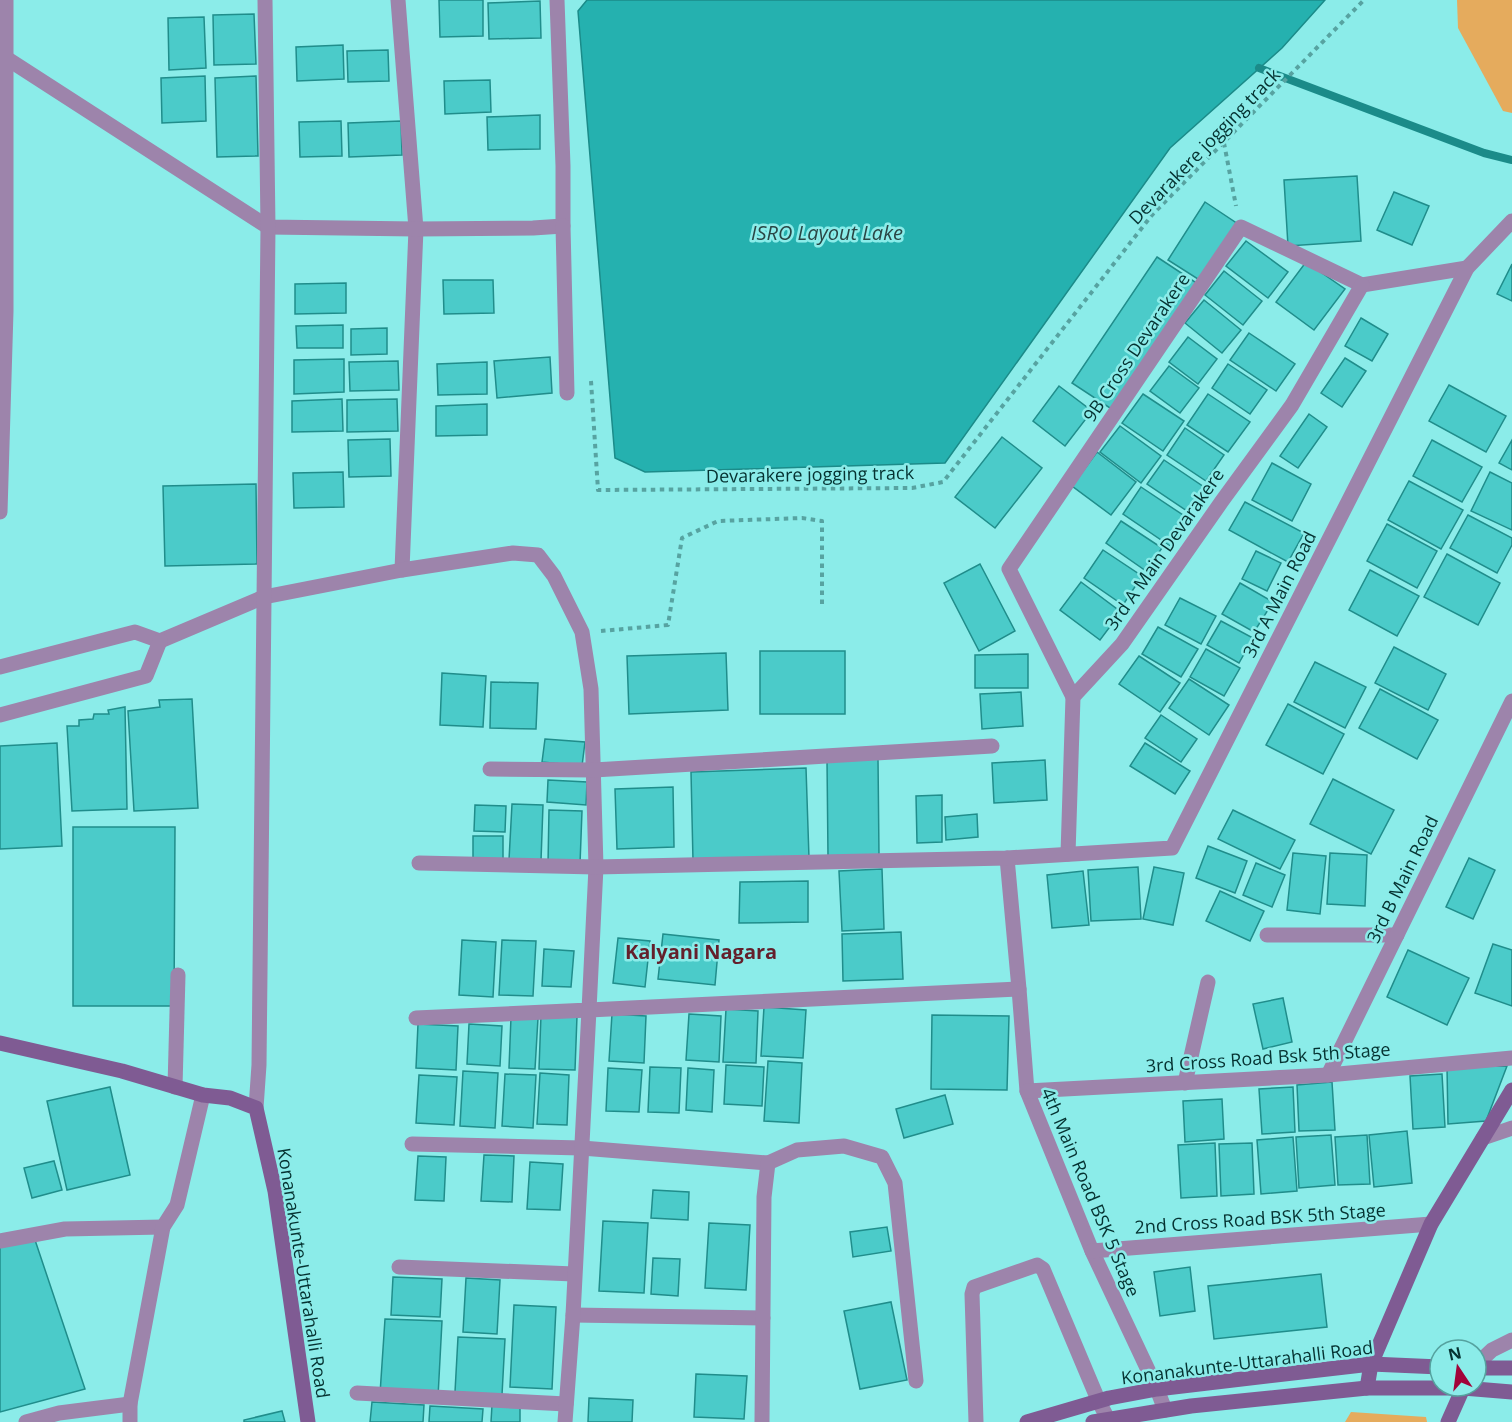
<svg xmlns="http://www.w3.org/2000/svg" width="1512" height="1422" viewBox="0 0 1512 1422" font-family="'Open Sans',sans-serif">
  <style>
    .green { fill: #e5ab5d }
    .water { fill: #25b1af; stroke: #1b8b89; stroke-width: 1.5 }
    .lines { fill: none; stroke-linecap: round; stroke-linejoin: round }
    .stream { stroke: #1b8b89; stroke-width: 8 }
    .building { fill: #4bcbc9; stroke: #208d8b; stroke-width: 1.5 }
    .path { stroke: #57a3a1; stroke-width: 4; stroke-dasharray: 4.5 4.5; stroke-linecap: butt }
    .lane { stroke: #9d84ab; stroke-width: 15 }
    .street { stroke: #9d84ab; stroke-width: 15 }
    .secondary { stroke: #7f5b93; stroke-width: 15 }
    .labels { text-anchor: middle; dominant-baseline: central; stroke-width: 5; stroke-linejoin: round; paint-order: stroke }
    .street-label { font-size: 18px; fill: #053231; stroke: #8bece9 }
    .water-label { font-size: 20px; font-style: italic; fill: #2a4645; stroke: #8bece9 }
    .neighbourhood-label { font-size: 20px; font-weight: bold; fill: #641f2b; stroke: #8bece9 }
  </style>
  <rect width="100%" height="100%" fill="#8bece9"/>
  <g class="green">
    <polygon points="1457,0 1512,0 1512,113 1503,111 1458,28"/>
    <polygon points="1351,1412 1426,1417 1427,1422 1345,1422"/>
  </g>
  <polygon class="water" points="587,0 1325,0 1282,48 1170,148 945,463 645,472 615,458 578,11"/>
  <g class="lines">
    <polyline class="stream" points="1259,68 1484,153 1512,160"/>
  </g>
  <g class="building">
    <polygon points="439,0 483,0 483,36 440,37"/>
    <polygon points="540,1 541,38 489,39 488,3"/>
    <polygon points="254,14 256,64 214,65 213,15"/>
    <polygon points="204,17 206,68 169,70 168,18"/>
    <polygon points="343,45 344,79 297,81 296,47"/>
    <polygon points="388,50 389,81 348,82 347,51"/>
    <polygon points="205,76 206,121 162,123 161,78"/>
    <polygon points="256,76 258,156 217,157 215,78"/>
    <polygon points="490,80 491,112 445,114 444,81"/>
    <polygon points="540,115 540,149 488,150 487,117"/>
    <polygon points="341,121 342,156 300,157 299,122"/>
    <polygon points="401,121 402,155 349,157 348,123"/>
    <polygon points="1357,176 1361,241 1288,246 1284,180"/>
    <polygon points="1394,192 1429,206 1412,245 1377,230"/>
    <polygon points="1205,202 1238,224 1201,281 1168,260"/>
    <polygon points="1246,241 1288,272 1268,298 1226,266"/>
    <polygon points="1157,257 1198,284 1113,410 1072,383"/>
    <polygon points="1306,262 1345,289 1314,330 1276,302"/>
    <polygon points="1512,264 1512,301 1497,294"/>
    <polygon points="1224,271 1262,301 1243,325 1205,295"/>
    <polygon points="443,280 493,280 494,313 444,314"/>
    <polygon points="346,283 346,313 295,314 295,284"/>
    <polygon points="1204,300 1241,330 1222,353 1185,323"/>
    <polygon points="1361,318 1388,334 1372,361 1345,346"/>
    <polygon points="343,325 343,348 297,348 296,326"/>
    <polygon points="387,328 387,354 351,355 351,329"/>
    <polygon points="1249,333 1295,364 1276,391 1230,360"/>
    <polygon points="1188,337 1217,359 1198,384 1169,362"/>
    <polygon points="550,357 552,393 497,398 494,361"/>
    <polygon points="1345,358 1366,371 1342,407 1321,393"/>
    <polygon points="344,359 344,392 294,394 294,360"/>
    <polygon points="398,361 399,390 350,391 349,362"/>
    <polygon points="487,362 487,394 438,395 437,364"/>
    <polygon points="1228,364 1267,390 1250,414 1212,388"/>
    <polygon points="1169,366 1199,388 1180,413 1150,391"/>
    <polygon points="1449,385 1506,416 1486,452 1429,421"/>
    <polygon points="1059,386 1092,411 1065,446 1033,421"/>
    <polygon points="1143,394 1184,421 1163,451 1122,423"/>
    <polygon points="1208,394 1250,422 1228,452 1187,425"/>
    <polygon points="342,399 343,431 292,432 292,401"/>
    <polygon points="397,399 398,431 347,432 347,400"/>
    <polygon points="487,404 487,435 436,436 436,406"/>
    <polygon points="1309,414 1327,427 1298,468 1280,456"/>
    <polygon points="1120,426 1161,456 1141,483 1100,452"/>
    <polygon points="1185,428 1224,455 1206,481 1167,455"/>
    <polygon points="1002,437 1042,468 995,528 955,497"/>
    <polygon points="390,439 391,476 349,477 348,440"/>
    <polygon points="1432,440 1482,467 1462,502 1413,476"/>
    <polygon points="1512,440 1512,470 1499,463"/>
    <polygon points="1097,452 1136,482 1111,515 1072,486"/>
    <polygon points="1164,460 1204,487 1187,511 1147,484"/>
    <polygon points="1272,463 1311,484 1292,521 1252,500"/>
    <polygon points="343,472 344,507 294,508 293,473"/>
    <polygon points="1490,472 1512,483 1512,530 1471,511"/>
    <polygon points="1409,481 1463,510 1441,549 1388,520"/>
    <polygon points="256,484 257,564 165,566 163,486"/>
    <polygon points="1141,487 1189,519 1170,546 1123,514"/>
    <polygon points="1245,502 1304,533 1288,562 1229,530"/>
    <polygon points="1468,515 1512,538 1512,545 1497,573 1450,548"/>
    <polygon points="1121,521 1162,548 1146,571 1106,543"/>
    <polygon points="1387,524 1437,551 1417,588 1367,561"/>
    <polygon points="1103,550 1142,576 1123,605 1084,578"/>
    <polygon points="1256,551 1281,563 1267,591 1242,579"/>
    <polygon points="1447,554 1500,583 1478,625 1424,597"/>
    <polygon points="980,564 1015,631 979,651 944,583"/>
    <polygon points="1370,570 1419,596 1397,636 1349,610"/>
    <polygon points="1081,582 1121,612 1100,640 1060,610"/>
    <polygon points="1240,583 1273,602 1254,632 1222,614"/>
    <polygon points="1180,598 1216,616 1201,644 1165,625"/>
    <polygon points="1221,621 1253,638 1239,663 1207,645"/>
    <polygon points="1158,627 1198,649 1181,677 1142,654"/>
    <polygon points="1394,647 1446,674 1428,710 1375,683"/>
    <polygon points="1206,649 1240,668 1224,696 1190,677"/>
    <rect x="760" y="651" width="85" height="63"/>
    <polygon points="726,653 728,710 629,714 627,656"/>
    <polygon points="1028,654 1028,688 975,688 975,655"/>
    <polygon points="1139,656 1180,683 1160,712 1119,684"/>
    <polygon points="1315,662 1366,687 1345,728 1294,702"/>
    <polygon points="442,673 486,676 483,727 440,725"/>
    <polygon points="1189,679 1229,705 1209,735 1169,708"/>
    <polygon points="491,682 538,683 536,729 490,728"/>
    <polygon points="1380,689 1438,720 1417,759 1359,728"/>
    <polygon points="1021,692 1023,726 982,729 980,694"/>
    <polygon points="192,699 198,808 134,811 128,711 160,707 159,700"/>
    <polygon points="1288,704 1344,734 1323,774 1266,745"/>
    <polygon points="125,707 127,809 72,811 67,726 79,726 79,720 93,719 94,714 109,714 108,710"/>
    <polygon points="1161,715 1197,739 1181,762 1145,738"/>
    <polygon points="545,739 585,742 582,766 542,762"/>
    <polygon points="57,743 62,846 0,849 0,746"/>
    <polygon points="1145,743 1190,771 1175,794 1130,766"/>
    <polygon points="878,759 879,855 828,856 827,760"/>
    <polygon points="1045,760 1047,800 994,803 992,763"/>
    <polygon points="806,768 809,858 693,861 691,772"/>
    <polygon points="1333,779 1394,810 1371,854 1310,824"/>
    <polygon points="548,780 587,782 586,805 547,802"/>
    <polygon points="673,787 674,847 617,849 615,789"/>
    <polygon points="942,795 942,842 917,843 916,796"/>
    <polygon points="512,804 543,805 541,861 509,860"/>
    <polygon points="475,805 506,806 505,832 474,831"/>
    <polygon points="549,810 582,811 580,864 548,864"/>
    <polygon points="1233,810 1295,840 1280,869 1218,839"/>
    <polygon points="977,814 978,837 946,840 945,817"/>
    <polygon points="73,827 175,827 174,1006 73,1006"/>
    <rect x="473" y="836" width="30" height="24"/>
    <polygon points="1208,846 1247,861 1235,893 1196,878"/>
    <polygon points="1293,853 1326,856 1320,914 1287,910"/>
    <polygon points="1330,853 1367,855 1365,906 1327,904"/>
    <polygon points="1469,858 1495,870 1473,919 1446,907"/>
    <polygon points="1256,863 1285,875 1272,907 1243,895"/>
    <polygon points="1138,867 1141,919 1091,921 1088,870"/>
    <polygon points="1154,867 1184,873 1173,925 1143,919"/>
    <polygon points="882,869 884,929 842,931 839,871"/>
    <polygon points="1083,871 1089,925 1052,928 1047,875"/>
    <polygon points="808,881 808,922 739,923 740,882"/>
    <polygon points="1220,891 1264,911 1250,941 1206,921"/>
    <polygon points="901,932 903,979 843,981 842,934"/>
    <polygon points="663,934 719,940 715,985 658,979"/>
    <polygon points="618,938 650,941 645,987 613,983"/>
    <polygon points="462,940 496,942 493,997 459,995"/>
    <polygon points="502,940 536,941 533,996 499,995"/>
    <polygon points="1493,944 1512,950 1512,1006 1475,993"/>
    <polygon points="544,949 574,951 571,987 542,986"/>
    <polygon points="1408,950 1469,978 1447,1025 1387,997"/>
    <polygon points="1283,998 1292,1042 1263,1049 1253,1004"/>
    <polygon points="764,1007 806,1010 803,1058 761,1056"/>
    <polygon points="726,1009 758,1011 756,1063 723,1062"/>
    <polygon points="612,1014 646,1016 644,1063 609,1061"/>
    <polygon points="689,1014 721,1016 719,1062 686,1060"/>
    <polygon points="541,1015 577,1016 575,1070 539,1069"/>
    <polygon points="932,1015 1009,1016 1007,1090 931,1089"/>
    <polygon points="511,1017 538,1018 535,1069 509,1068"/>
    <polygon points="418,1024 458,1026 456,1070 416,1068"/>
    <polygon points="469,1024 502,1026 500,1066 467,1064"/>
    <polygon points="768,1061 802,1063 799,1123 764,1121"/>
    <polygon points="726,1065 764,1067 762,1106 724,1104"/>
    <polygon points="1507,1066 1486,1121 1448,1124 1447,1067"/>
    <polygon points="650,1067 681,1068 679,1113 648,1112"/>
    <polygon points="608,1068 642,1070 639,1112 606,1111"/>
    <polygon points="688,1068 714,1070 712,1112 686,1110"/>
    <polygon points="463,1071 498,1073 495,1128 460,1126"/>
    <polygon points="540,1073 569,1075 567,1125 537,1124"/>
    <polygon points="505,1074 536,1075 533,1128 502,1126"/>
    <polygon points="1442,1074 1445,1127 1413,1129 1410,1076"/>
    <polygon points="419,1075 457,1077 454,1125 416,1123"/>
    <polygon points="1332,1082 1335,1130 1299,1131 1297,1085"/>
    <polygon points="110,1087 130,1175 67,1190 47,1101"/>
    <polygon points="1293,1087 1295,1132 1262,1134 1259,1089"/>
    <polygon points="945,1095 953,1124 904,1138 896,1109"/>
    <polygon points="1222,1099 1224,1139 1185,1142 1183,1101"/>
    <polygon points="1407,1131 1412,1183 1374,1187 1369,1135"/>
    <polygon points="1331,1135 1335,1185 1299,1188 1296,1137"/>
    <polygon points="1367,1135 1370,1184 1338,1185 1335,1137"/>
    <polygon points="1293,1137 1297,1191 1261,1194 1257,1140"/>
    <polygon points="1215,1143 1217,1196 1181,1198 1178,1145"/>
    <polygon points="1252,1143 1254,1194 1221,1196 1219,1144"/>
    <polygon points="484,1155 514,1156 512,1202 481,1201"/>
    <polygon points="418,1156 446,1157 444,1201 415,1200"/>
    <polygon points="54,1161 62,1190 32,1198 24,1168"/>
    <polygon points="530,1162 563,1164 560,1210 527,1209"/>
    <polygon points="653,1190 689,1192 688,1220 651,1218"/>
    <polygon points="603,1221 648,1223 644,1293 599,1291"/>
    <polygon points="709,1223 750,1225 746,1290 705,1288"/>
    <polygon points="887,1227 891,1251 853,1257 850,1232"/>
    <polygon points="34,1237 85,1389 0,1412 0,1244"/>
    <polygon points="653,1258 680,1259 678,1296 651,1294"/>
    <polygon points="1190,1267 1195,1311 1160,1316 1154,1272"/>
    <polygon points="1321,1274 1327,1327 1214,1339 1208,1286"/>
    <polygon points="393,1277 442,1279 440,1317 391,1315"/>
    <polygon points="466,1278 500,1280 497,1334 463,1332"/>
    <polygon points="891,1302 907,1380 860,1389 844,1311"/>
    <polygon points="514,1305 556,1307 552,1389 510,1387"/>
    <polygon points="385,1319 442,1321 438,1397 380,1394"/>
    <polygon points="458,1337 505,1339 502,1395 455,1392"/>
    <polygon points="696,1374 747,1376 744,1419 694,1417"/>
    <polygon points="589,1398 633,1400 632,1422 588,1422"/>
    <polygon points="372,1402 424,1405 423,1422 370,1422"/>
    <polygon points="492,1405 520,1406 520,1422 491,1422"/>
    <polygon points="430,1406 483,1409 482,1422 429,1422"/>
    <polygon points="282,1411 285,1422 244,1422 244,1420"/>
  </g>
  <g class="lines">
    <g class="path">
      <polyline points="1224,143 1236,206"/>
      <polyline points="591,381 598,490 912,488 943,482 1152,215 1364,0"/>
      <polyline points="601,631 668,625 682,538 718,521 802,518 822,521 822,607"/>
    </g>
    <polyline class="lane" points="976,1422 972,1294 974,1287 1037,1265 1043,1269 1099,1402 1108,1419"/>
    <g class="street">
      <polyline points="398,0 416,229 402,570"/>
      <polyline points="0,54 268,227 416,229 533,228 563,226 563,166 557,0"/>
      <polyline points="563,226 567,393"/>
      <polyline points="0,512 6,311 6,0"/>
      <polyline points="0,667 135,632 160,641 264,597 402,570 513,553 538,555 554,576 582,632 591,689 596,867 589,1010 416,1018"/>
      <polyline points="1073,697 1009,569 1241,227 1362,285 1467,268"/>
      <polyline points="0,715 146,676 160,641"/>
      <polyline points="490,769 594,770 992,746"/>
      <polyline points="1068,854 1073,697 1122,644 1222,501 1292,405 1362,285"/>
      <polyline points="1007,858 1019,989 1027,1091 1092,1251 1157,1389 1165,1410"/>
      <polyline points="419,863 596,867 1007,858 1172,848 1467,268 1512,221"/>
      <polyline points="1267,935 1397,935"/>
      <polyline points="1328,1075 1512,701"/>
      <polyline points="1185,1083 1208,982"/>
      <polyline points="175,1087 178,975"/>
      <polyline points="1027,1091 1328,1075 1512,1058"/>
      <polyline points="256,1108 259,1065 268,227 265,0"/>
      <polyline points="1483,1138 1512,1128"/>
      <polyline points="412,1144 582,1148 768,1163"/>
      <polyline points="0,1241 65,1229 163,1227"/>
      <polyline points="1092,1251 1431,1224"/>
      <polyline points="399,1267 574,1274"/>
      <polyline points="573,1315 763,1318"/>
      <polyline points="1476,1365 1492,1350 1512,1340"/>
      <polyline points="357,1393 566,1404"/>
      <polyline points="26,1422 59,1413 130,1404"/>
      <polyline points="130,1422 130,1404 163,1227 177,1205 203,1095"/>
      <polyline points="565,1422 573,1315 589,1010 1019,989"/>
      <polyline points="762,1422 764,1197 768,1163 797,1150 844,1146 882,1157 895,1183 916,1381"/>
    </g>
    <g class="secondary">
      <polyline points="0,1043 122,1071 203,1095 230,1098 256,1108 275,1191 308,1422"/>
      <polyline points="1476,1368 1512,1368"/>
      <polyline points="1367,1388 1371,1364 1431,1224 1512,1090"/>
      <polyline points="1027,1422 1109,1398 1157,1389 1371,1364 1440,1367"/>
      <polyline points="1093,1422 1191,1406 1367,1388 1463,1388 1512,1392"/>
      <polyline points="1448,1422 1464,1386"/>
    </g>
  </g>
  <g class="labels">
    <g class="street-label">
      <text transform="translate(1204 146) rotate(-46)">Devarakere jogging track</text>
      <text transform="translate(1136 347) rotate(-56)">9B Cross Devarakere</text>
      <text transform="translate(810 474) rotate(-1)">Devarakere jogging track</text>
      <text transform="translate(1164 549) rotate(-55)">3rd A Main Devarakere</text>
      <text transform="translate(1279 594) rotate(-63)">3rd A Main Road</text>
      <text transform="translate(1402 879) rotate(-64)">3rd B Main Road</text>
      <text transform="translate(1268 1057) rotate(-4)">3rd Cross Road Bsk 5th Stage</text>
      <text transform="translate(1091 1192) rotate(67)">4th Main Road BSK 5 Stage</text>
      <text transform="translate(1260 1218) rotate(-4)">2nd Cross Road BSK 5th Stage</text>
      <text transform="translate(304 1273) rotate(81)">Konanakunte-Uttarahalli Road</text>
      <text transform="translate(1247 1362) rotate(-7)">Konanakunte-Uttarahalli Road</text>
    </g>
    <g class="water-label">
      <text x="827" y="232">ISRO Layout Lake</text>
    </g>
    <g class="neighbourhood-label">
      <text x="701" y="951">Kalyani Nagara</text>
    </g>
  </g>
  <g transform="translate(1458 1368) rotate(347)"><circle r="28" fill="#8bece9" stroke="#55a29f" stroke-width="1.5"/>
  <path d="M0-4.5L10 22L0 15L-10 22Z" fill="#a20339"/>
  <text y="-9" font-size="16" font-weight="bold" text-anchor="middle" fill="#053231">N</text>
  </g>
</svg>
